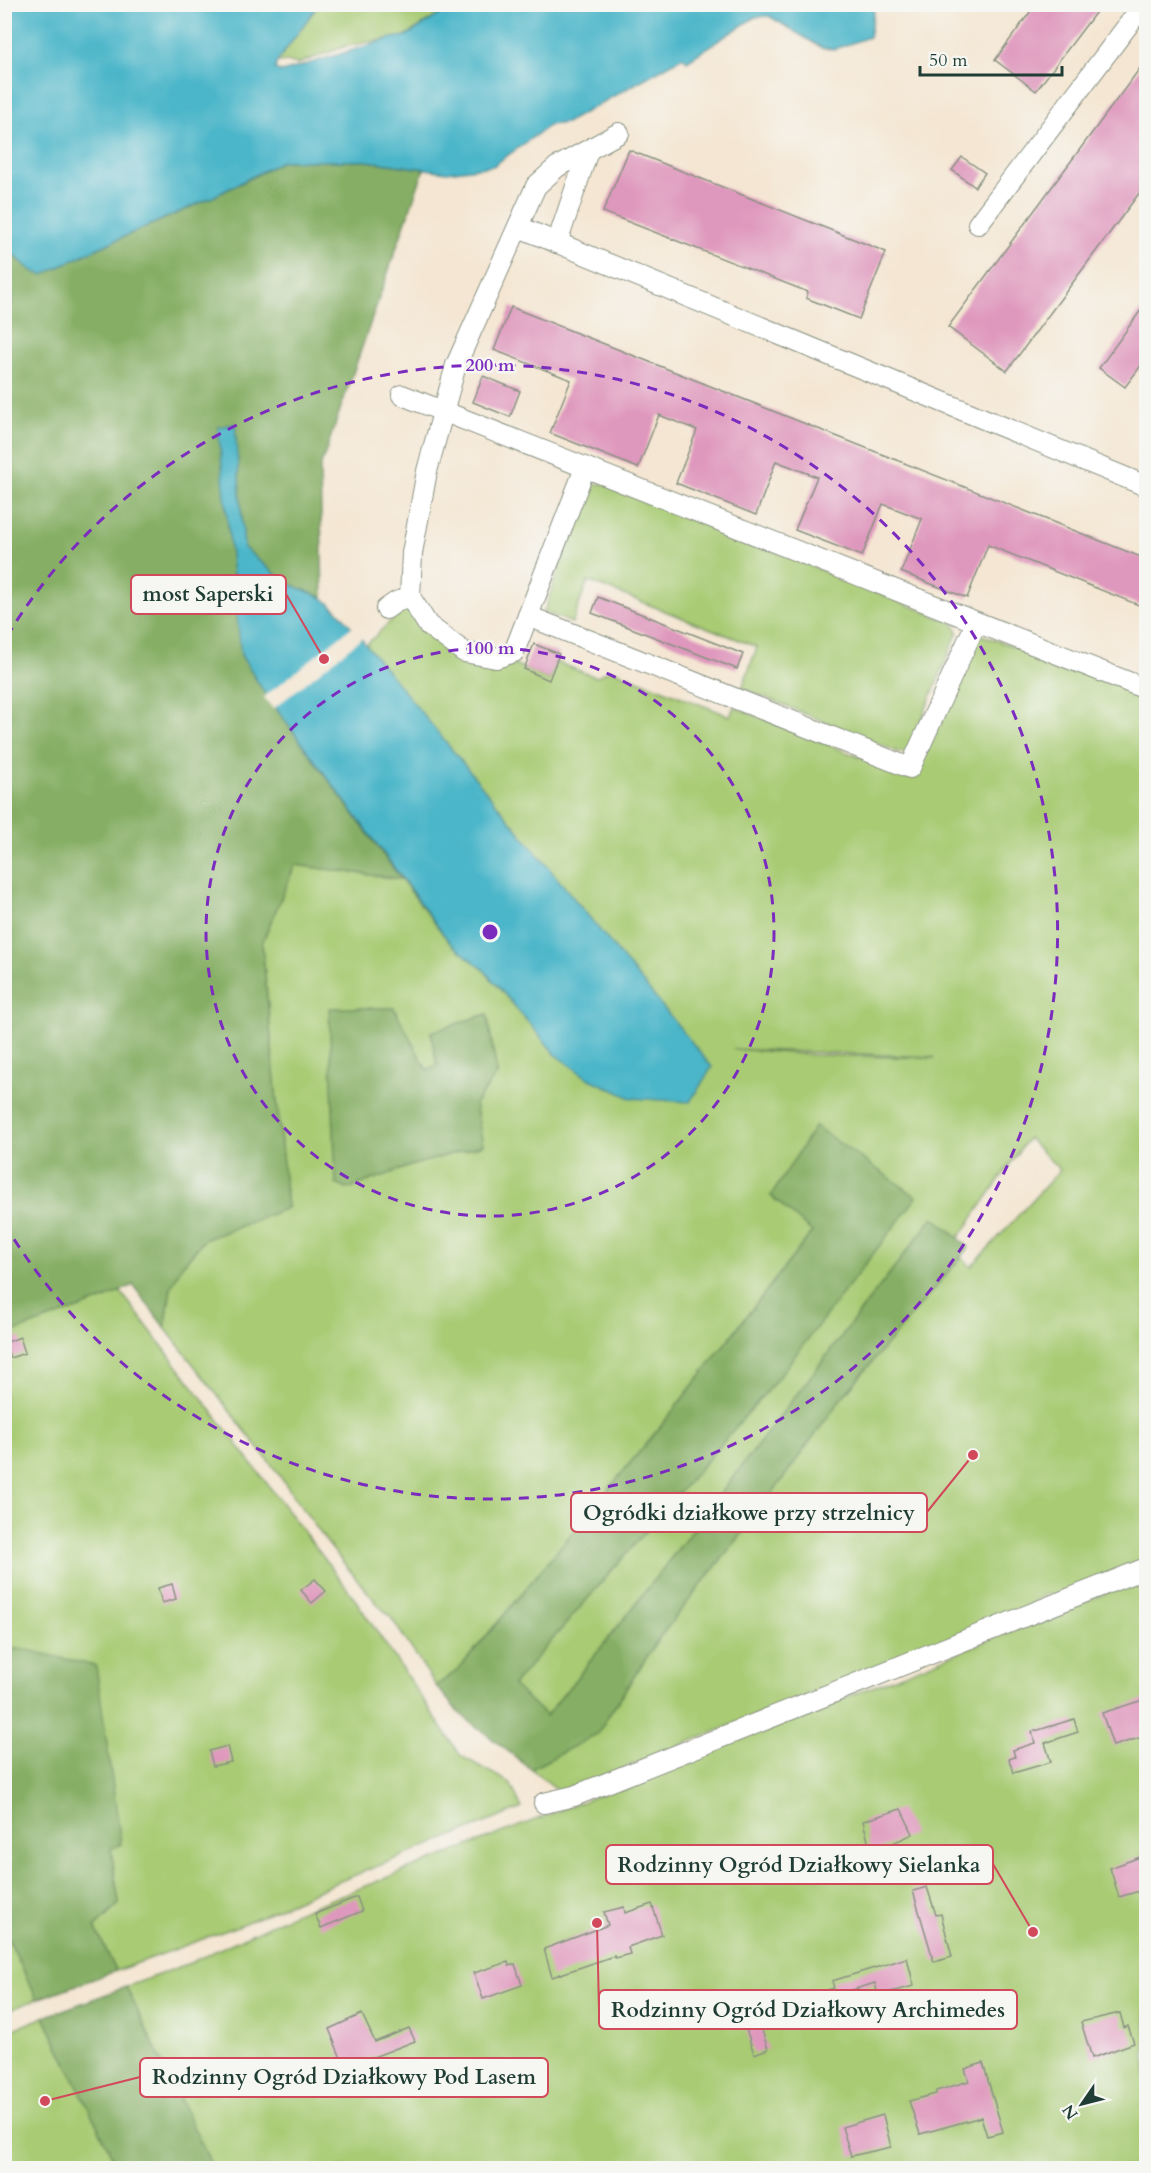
<svg xmlns="http://www.w3.org/2000/svg" width="1151" height="2173" viewBox="0 0 1151 2173" font-family="Cardo,serif">
  <style>
    .green { fill: #a8cb73; stroke: #648454; stroke-width: 1.5; fill-rule: evenodd }
    .forest { fill: #86af65; stroke: #52764c; stroke-width: 1.5 }
    .water { fill: #4cb6c9; stroke: #367a7e; stroke-width: 1.5 }
    .pier { fill: #f4e6d2 }
    .building { fill: #df98bd }
    .lines { fill: none; stroke-linecap: round; stroke-linejoin: round }
    .minor-casing { stroke: #8a9283; stroke-width: 22 }
    .minor { stroke: #fff; stroke-width: 20 }
    .ring { fill: none; stroke: #7b2cbf; stroke-width: 3; stroke-dasharray: 10 8 }
    .centre { fill: #7b2cbf; stroke: #f6f6f2; stroke-width: 3 }
    .ring-label { font-size: 18px; text-anchor: middle; font-weight: bold; fill: #7b2cbf; stroke: #f6f6f2; stroke-width: 5; stroke-linejoin: round; paint-order: stroke }
    .leader { fill: none; stroke: #d1495b; stroke-width: 2 }
    .callout-dot { fill: #d1495b; stroke: #f6f6f2; stroke-width: 2 }
    .callout { fill: #f6f6f2; stroke: #d1495b; stroke-width: 2 }
    .callout-label { font-size: 21px; text-anchor: middle; font-weight: bold; fill: #1f3d34 }
  </style>
  <rect width="100%" height="100%" fill="#f6f6f2"/>
  <filter id="ink" filterUnits="userSpaceOnUse"><feTurbulence type="fractalNoise" baseFrequency=".0167" numOctaves="2"/><feDisplacementMap in="SourceGraphic" scale="12" xChannelSelector="R" yChannelSelector="G"/><feConvolveMatrix kernelMatrix="1 2 1 2 8 2 1 2 1" color-interpolation-filters="sRGB"/></filter>
  <filter id="wash" filterUnits="userSpaceOnUse"><feTurbulence type="fractalNoise" baseFrequency=".008" numOctaves="4" result="noise"/><feDisplacementMap in="SourceGraphic" scale="24" xChannelSelector="R" yChannelSelector="G"/><feGaussianBlur stdDeviation="1.35" result="paint"/><feColorMatrix in="noise" values="0 0 0 0 0 0 0 0 0 0 0 0 0 0 0 0 0 1.4 0 .05"/><feComposite in="paint" operator="in"/></filter>
  <g filter="url(#wash)">
    <rect width="100%" height="100%" fill="#f4e6d2"/>
    <g class="green">
      <polygon points="318,5 454,5 405,36 346,46 297,64 287,61 277,62"/>
      <polygon points="593,484 607,484 953,623 958,631 908,752 900,753 742,688 757,647 588,581 572,623 544,612 586,489"/>
      <path d="M 407,605 L 433,637 L 464,662 L 512,663 L 549,680 L 556,662 L 596,677 L 609,670 L 615,671 L 730,716 L 734,707 L 909,777 L 979,634 L 1116,684 L 1146,697 L 1146,1560 L 1061,1596 L 1047,1594 L 1034,1601 L 1035,1604 L 562,1793 L 531,1769 L 597,1733 L 659,1638 L 760,1510 L 840,1400 L 961,1257 L 971,1267 L 1060,1170 L 1028,1138 L 959,1238 L 933,1217 L 632,1609 L 546,1716 L 512,1686 L 773,1384 L 813,1231 L 661,1426 L 458,1670 L 436,1686 L 390,1616 L 380,1607 L 328,1544 L 274,1468 L 165,1328 L 171,1288 L 181,1267 L 204,1240 L 287,1208 L 262,943 L 295,865 L 401,879 L 450,943 L 483,969 L 557,1056 L 711,1068 L 365,646 ZM 487,1014 L 497,1073 L 475,1104 L 483,1145 L 413,1165 L 347,1189 L 427,1070 L 437,1065 L 431,1032 ZM 733,1049 L 934,1057 L 934,1058 L 816,1055 Z"/>
      <polygon points="121,1292 352,1595 461,1756 510,1783 522,1808 333,1884 238,1926 116,1971 95,1927 119,1904 111,1849 19,1648 5,1652 4,1335"/>
      <polygon points="1146,1577 1146,2168 213,2168 126,1987 190,1963 296,1913 710,1752"/>
      <polygon points="4,1931 37,1999 5,2012 4,2012"/>
      <polygon points="44,2017 118,2168 5,2168 4,2033"/>
    </g>
    <g class="forest">
      <path d="M 282,161 L 367,161 L 424,169 L 320,468 L 323,598 L 285,582 L 244,548 L 235,425 L 241,655 L 264,692 L 401,879 L 295,865 L 262,943 L 287,1208 L 204,1240 L 181,1267 L 171,1288 L 165,1328 L 133,1285 L 105,1299 L 5,1335 L 4,314 L 12,305 L 5,281 L 4,250 L 11,252 L 18,260 L 49,272 C 126,233 208,204 282,161 Z"/>
      <polygon points="329,1008 394,1008 427,1070 437,1065 431,1032 487,1014 497,1074 475,1104 483,1145 413,1165 347,1189 336,1184"/>
      <polygon points="815,1126 917,1197 773,1384 513,1685 546,1716 632,1609 933,1217 969,1247 840,1400 760,1510 659,1638 597,1734 531,1769 459,1713 436,1686 458,1670 661,1426 812,1232 771,1196"/>
      <polygon points="19,1648 96,1666 121,1844 111,1849 119,1904 95,1927 116,1971 37,1999 5,1931 5,1652"/>
      <polygon points="126,1987 213,2168 118,2168 44,2017"/>
    </g>
    <g class="water">
      <path d="M 4,5 L 318,5 L 277,62 L 275,69 L 282,72 L 392,38 L 406,36 L 454,5 L 875,5 L 869,37 L 835,49 L 822,48 L 769,16 L 755,17 L 687,61 L 683,57 L 566,123 L 550,125 L 493,166 L 447,172 L 367,161 L 282,161 L 213,197 L 85,254 L 43,275 C 24,271 18,253 5,250 Z"/>
      <path d="M 4,281 C 12,294 15,302 5,314 Z"/>
      <polygon points="235,424 244,548 285,582 323,598 340,613 712,1067 690,1102 631,1098 588,1078 557,1056 483,969 450,943 264,692 241,655 218,427"/>
    </g>
    <polygon class="pier" points="353,626 362,638 273,709 264,697"/>
    <g id="blocks">
      <g class="building">
        <polygon points="1036,4 1102,4 1036,91 995,60"/>
        <polygon points="1146,60 1146,184 1007,371 948,327"/>
        <polygon points="629,150 886,252 859,319 806,298 808,292 603,212"/>
        <polygon points="962,157 985,173 975,187 952,170"/>
        <polygon points="1146,303 1146,359 1125,387 1099,368"/>
        <polygon points="511,307 1146,559 1146,608 988,545 967,598 901,572 922,519 883,504 862,556 795,530 817,477 776,461 756,515 676,483 697,430 659,415 638,468 550,433 571,380 494,350"/>
        <polygon points="483,376 520,391 510,417 473,402"/>
        <polygon points="598,597 743,654 737,669 592,613"/>
        <polygon points="534,644 559,654 549,680 524,669"/>
        <polygon points="20,1337 25,1353 10,1358 5,1343"/>
        <polygon points="315,1579 326,1591 312,1603 301,1590"/>
        <polygon points="172,1584 176,1599 162,1603 158,1588"/>
        <polygon points="1146,1699 1146,1736 1113,1746 1102,1713"/>
        <polygon points="1074,1719 1078,1732 1045,1743 1051,1762 1013,1773 1009,1759 1015,1757 1013,1750 1035,1743 1032,1732"/>
        <polygon points="227,1746 231,1762 213,1766 209,1751"/>
        <polygon points="901,1809 913,1834 871,1853 863,1821"/>
        <polygon points="1143,1856 1146,1865 1146,1889 1119,1897 1110,1868"/>
        <polygon points="927,1887 936,1915 941,1914 952,1957 934,1962 913,1891"/>
        <polygon points="357,1897 362,1911 321,1928 315,1914"/>
        <polygon points="652,1904 662,1935 628,1947 630,1954 615,1958 614,1956 552,1977 544,1949 608,1925 604,1912 624,1907 625,1913"/>
        <polygon points="907,1958 914,1986 878,1995 875,1983 839,1994 844,2010 808,2021 801,1998 834,1988 832,1981"/>
        <polygon points="508,1962 509,1966 515,1964 522,1985 483,1999 474,1973"/>
        <polygon points="1120,2013 1124,2028 1128,2026 1134,2043 1092,2058 1081,2022"/>
        <polygon points="362,2014 375,2042 409,2028 415,2041 345,2068 329,2029"/>
        <polygon points="757,2015 768,2049 754,2054 743,2019"/>
        <polygon points="983,2063 1003,2132 987,2136 981,2117 920,2134 909,2101 936,2094 936,2091 969,2081 965,2069"/>
        <polygon points="883,2115 891,2147 851,2156 842,2127"/>
      </g>
    </g>
  </g>
  <g filter="url(#ink)">
    <use href="#blocks" fill-opacity="0" stroke="#8a9283" stroke-width="1.5"/>
    <g class="lines">
      <g class="minor-casing">
        <g id="minor">
          <polyline points="978,224 1144,4"/>
          <polyline points="519,227 1146,486"/>
          <polyline points="557,243 588,151"/>
          <polyline points="402,395 1146,689"/>
          <polyline points="585,468 514,652 496,658 464,652 428,625 410,597 412,553 427,471 456,365 536,186 557,167 619,133"/>
          <polyline points="386,609 396,602 410,597"/>
          <polyline points="528,616 910,768 976,623"/>
          <polyline points="544,1803 574,1796 1146,1568"/>
        </g>
      </g>
      <use href="#minor" class="minor"/>
    </g>
  </g>
  <g class="ring">
    <circle cx="490" cy="932" r="284"/>
    <path d="M7 636A567 567 0 1 1 7 1228"/>
  </g>
  <circle cx="490" cy="932" r="9" class="centre"/>
  <g class="ring-label">
    <text x="490" y="371">200 m</text>
    <text x="490" y="654">100 m</text>
  </g>
  <path class="leader" d="M324 659L286 594M973 1455L927 1512M1033 1932L993 1864M597 1923L599 2010M45 2101L140 2077"/>
  <g class="callout-dot">
    <circle cx="324" cy="659" r="6"/>
    <circle cx="973" cy="1455" r="6"/>
    <circle cx="1033" cy="1932" r="6"/>
    <circle cx="597" cy="1923" r="6"/>
    <circle cx="45" cy="2101" r="6"/>
  </g>
  <g class="callout">
    <rect x="131" y="575" width="155" height="39" rx="6"/>
    <rect x="571" y="1493" width="356" height="39" rx="6"/>
    <rect x="606" y="1845" width="387" height="39" rx="6"/>
    <rect x="599" y="1990" width="418" height="39" rx="6"/>
    <rect x="140" y="2058" width="408" height="39" rx="6"/>
  </g>
  <g class="callout-label">
    <text x="208" y="601">most Saperski</text>
    <text x="749" y="1520">Ogródki działkowe przy strzelnicy</text>
    <text x="799" y="1872">Rodzinny Ogród Działkowy Sielanka</text>
    <text x="808" y="2017">Rodzinny Ogród Działkowy Archimedes</text>
    <text x="344" y="2084">Rodzinny Ogród Działkowy Pod Lasem</text>
  </g>
  <rect width="1151" height="2173" fill="none" stroke="#f6f6f2" stroke-width="24"/>
  <g transform="translate(1082 2104) rotate(235)" stroke="#f6f6f2" stroke-width="4.5" paint-order="stroke">
  <path d="M0-4.5L10 22L0 15L-10 22Z" fill="#1f3d34"/>
  <text y="-9" font-size="16" font-weight="bold" text-anchor="middle" fill="#1f3d34">N</text>
  </g>
  <path d="M920 66v9h142v-9" fill="none" stroke="#1f3d34" stroke-width="3"/>
  <text x="929" y="66" font-size="18" fill="#1f3d34" stroke="#f6f6f2" stroke-width="4.5" paint-order="stroke">50 m</text>
</svg>
